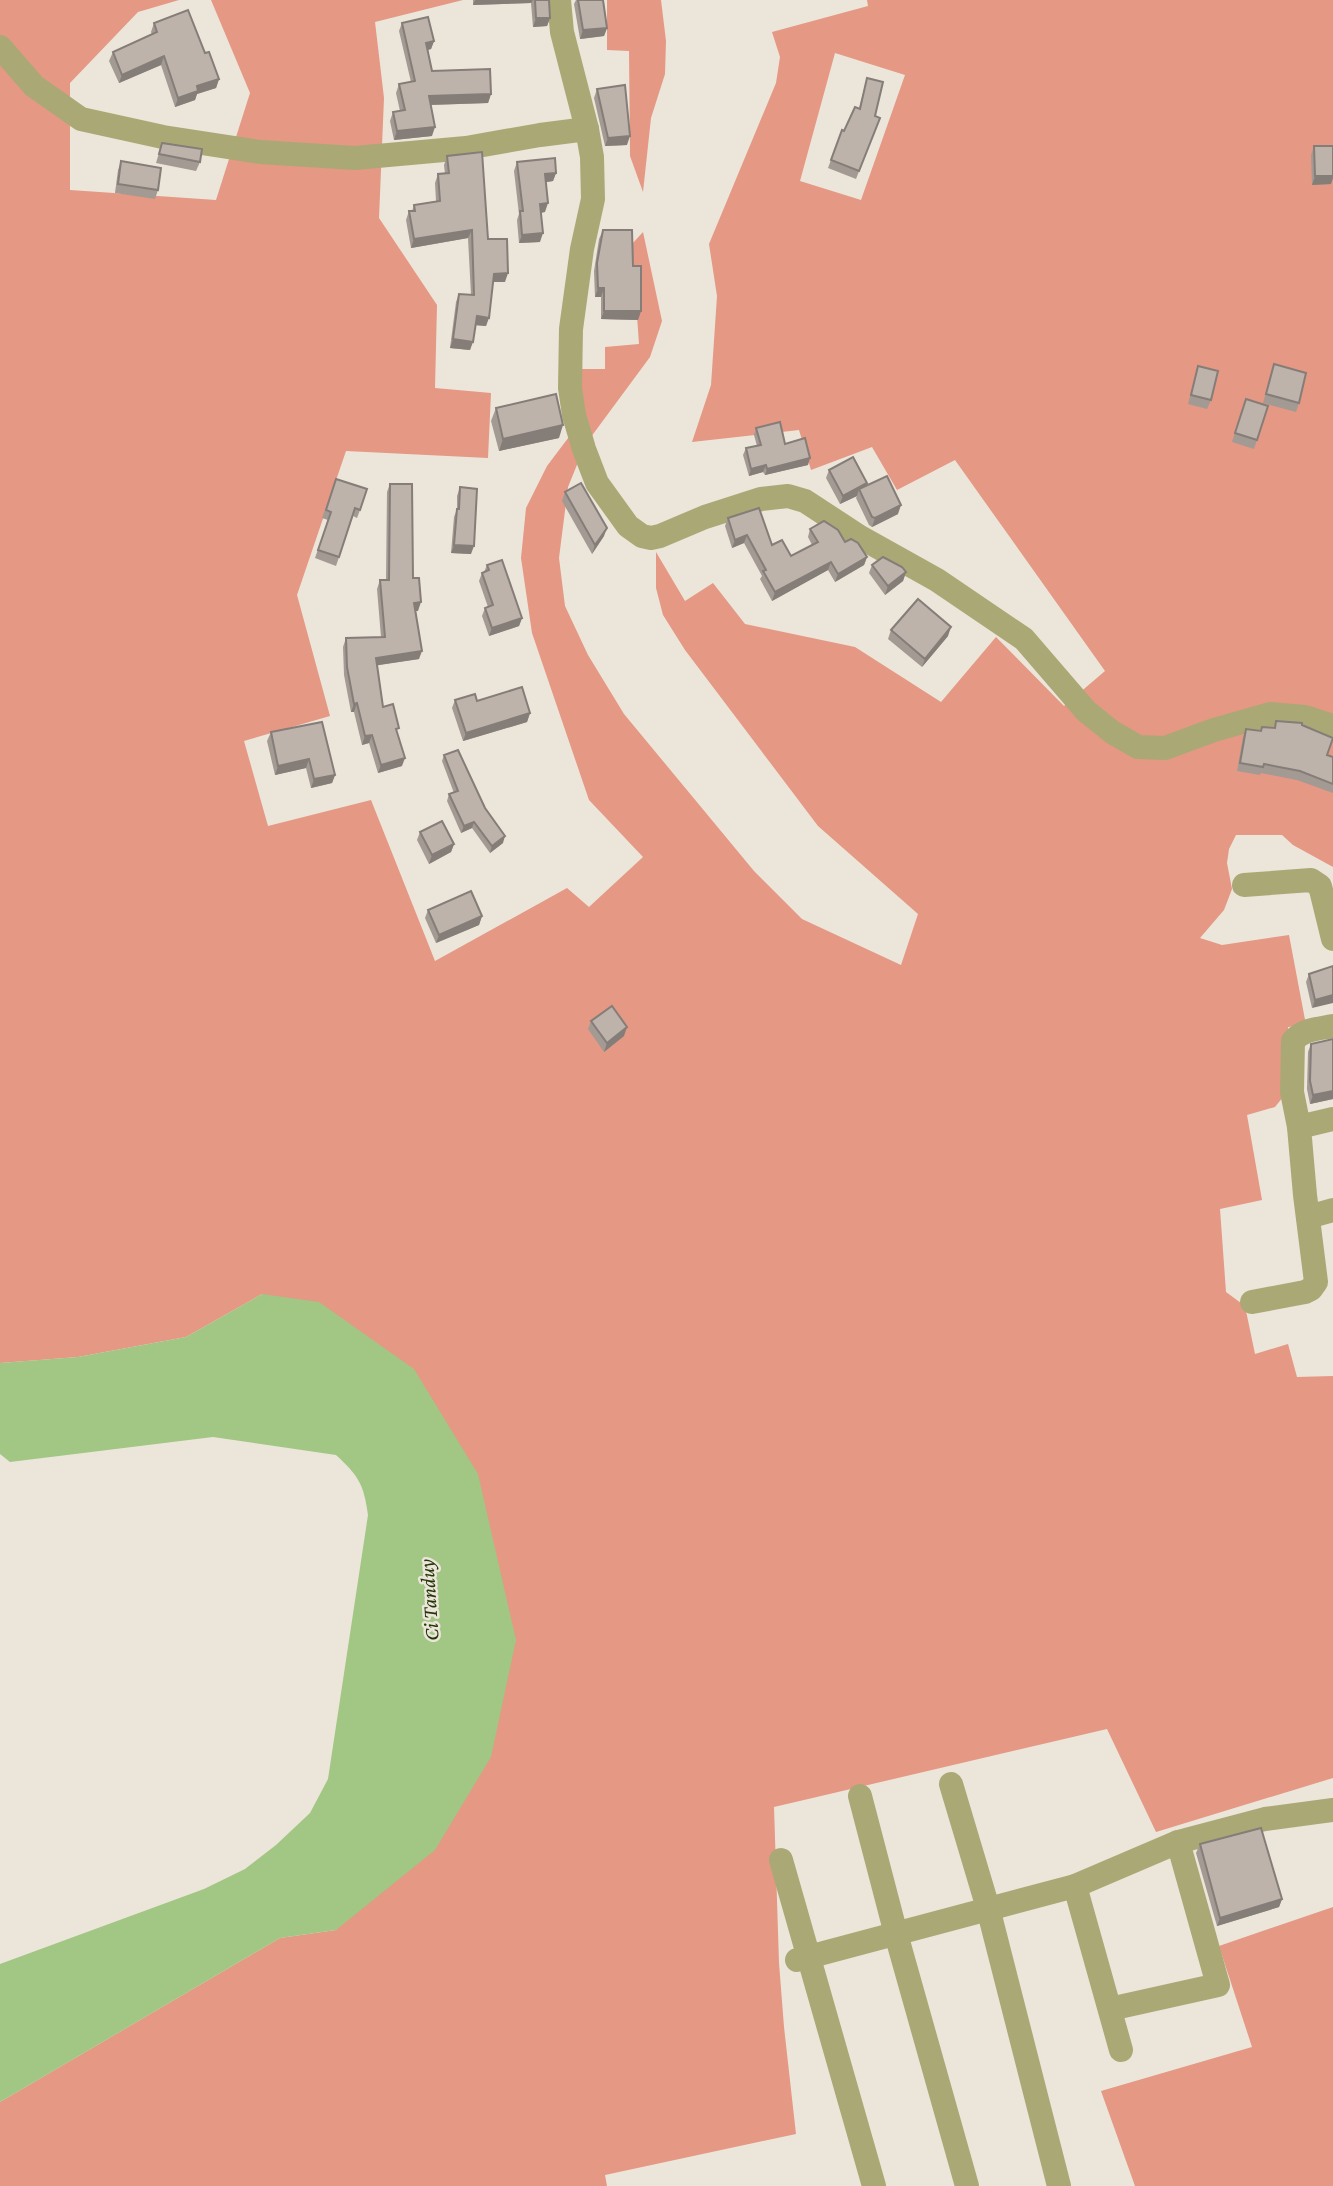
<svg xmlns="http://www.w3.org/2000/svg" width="1333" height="2186" viewBox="0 0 1333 2186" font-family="'Crimson Pro',serif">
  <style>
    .forest { fill: #e59883; fill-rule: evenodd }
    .water { fill: #a2c683 }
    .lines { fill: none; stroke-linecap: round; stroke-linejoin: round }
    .minor { stroke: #aaa975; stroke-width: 24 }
    .wall { fill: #a39a93 }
    .shaded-wall { fill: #857d78 }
    .building { fill: #beb3ab; stroke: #857d78; stroke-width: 2 }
    .labels { text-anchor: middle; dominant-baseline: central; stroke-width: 5; stroke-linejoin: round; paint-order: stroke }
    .water-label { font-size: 21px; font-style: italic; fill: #213606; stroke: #ece5da }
  </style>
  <rect width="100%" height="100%" fill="#ece5da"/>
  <g class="forest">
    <path d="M 0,0 L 179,0 L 138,12 L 70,83 L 70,190 L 216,200 L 250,93 L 211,0 L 463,0 L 375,22 L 384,98 L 379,218 L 437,305 L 435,388 L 491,393 L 488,458 L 346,451 L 297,595 L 330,716 L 244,741 L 268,826 L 371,800 L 435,961 L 567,888 L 589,907 L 643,857 L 589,800 L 532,633 L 521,558 L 526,508 L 547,466 L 584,417 L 579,369 L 605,369 L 605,347 L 639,344 L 632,244 L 643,232 L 662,321 L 650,357 L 585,445 L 568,487 L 559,558 L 565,606 L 588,655 L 624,714 L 754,871 L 802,919 L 901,965 L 918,914 L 818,826 L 685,650 L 663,615 L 656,588 L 656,552 L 685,601 L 713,583 L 745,624 L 855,647 L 941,702 L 996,637 L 1064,706 L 1105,671 L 955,460 L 897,490 L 872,447 L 811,470 L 799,430 L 692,442 L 711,385 L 717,296 L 709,244 L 776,83 L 780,57 L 772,32 L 868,6 L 867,0 L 1333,0 L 1333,867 L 1293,845 L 1282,835 L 1236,835 L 1229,849 L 1227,863 L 1232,889 L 1224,910 L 1200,938 L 1222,945 L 1289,935 L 1306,1025 L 1288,1027 L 1287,1092 L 1275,1107 L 1247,1115 L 1262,1200 L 1220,1209 L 1226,1292 L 1245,1306 L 1255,1354 L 1288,1344 L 1297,1377 L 1333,1376 L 1333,1778 L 1156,1832 L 1107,1729 L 774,1807 L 779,1963 L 784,2027 L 796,2134 L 605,2175 L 607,2186 L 0,2186 L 0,2102 L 280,1938 L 336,1930 L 516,1640 L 262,1294 L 186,1337 L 78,1357 L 0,1363 ZM 835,53 L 905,75 L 861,200 L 800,181 Z"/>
    <polygon points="607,0 661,0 666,41 665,74 651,118 643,192 630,156 629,51 607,50"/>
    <polygon points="1333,1907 1333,2186 1135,2186 1101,2091 1252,2047 1219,1946"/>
  </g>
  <path class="water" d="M 262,1294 L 319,1302 L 414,1369 L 478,1474 L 516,1640 L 491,1757 L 435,1850 L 336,1930 L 280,1938 L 0,2102 L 0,1964 L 204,1889 L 245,1869 L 276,1845 L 310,1813 L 328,1779 L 368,1515 C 364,1485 359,1476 336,1455 L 213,1437 L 10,1462 L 0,1454 L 0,1363 L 78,1357 L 186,1337 Z"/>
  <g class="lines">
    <g class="minor">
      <polyline points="559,0 562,32 587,129 592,157 593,199 582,249 571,329 570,388 574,415 584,449 597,483 628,526 642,536 651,538 660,536 705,517 761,499 788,496 805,501 860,537 937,580 1024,639 1086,711 1112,732 1138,747 1165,748 1214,730 1270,714 1305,717 1333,726"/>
      <polyline points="0,47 34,86 81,119 163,137 260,152 355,158 466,148 540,135 587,129"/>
      <polyline points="1244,885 1311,880 1320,886 1333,939"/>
      <path d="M 1299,1127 L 1292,1092 L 1293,1041 C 1303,1029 1318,1029 1333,1026"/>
      <polyline points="1308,1217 1333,1210"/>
      <polyline points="1252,1302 1305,1292 1311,1289 1316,1282 1305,1195 1299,1127 1333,1119"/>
      <polyline points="951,1784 988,1908 1059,2186"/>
      <polyline points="860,1796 896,1934 967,2186"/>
      <polyline points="781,1860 874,2186"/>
      <polyline points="1075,1886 1121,2050"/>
      <polyline points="797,1960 1075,1886 1178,1842 1265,1819 1333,1810"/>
      <polyline points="1110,2009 1218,1985 1178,1842"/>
    </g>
  </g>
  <g class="wall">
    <polygon points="473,0 549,0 550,18 547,26 533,27 531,3 473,5"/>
    <polygon points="576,0 603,0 607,28 604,36 580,39 574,4"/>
    <polygon points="154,23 205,53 219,79 216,88 197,94 195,100 175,107 161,65 119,83 109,61 113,52 152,35 151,32"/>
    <polygon points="402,23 434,41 431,49 428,50 432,71 491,94 488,103 431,105 432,136 394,140 390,121 393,112 400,111 396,93 399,84 411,82 399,31"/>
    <polygon points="867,78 875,116 880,118 856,179 828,168 842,130 844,131 859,108"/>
    <polygon points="597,89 627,145 605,146 594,98"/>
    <polygon points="162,143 200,162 196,171 156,163"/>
    <polygon points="1314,146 1331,184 1312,185 1311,155"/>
    <polygon points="447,156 488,239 505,282 493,282 486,326 475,325 470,350 450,348 456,302 459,294 471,295 468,238 411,248 406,220 409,211 412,211 414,205 436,201 435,183 438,174 445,174 444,165"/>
    <polygon points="121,161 158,190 155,199 115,193 118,170"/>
    <polygon points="517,162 556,173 553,181 546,182 545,212 541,213 540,242 519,243 517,220 519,214 514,171"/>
    <polygon points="603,230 633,266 641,311 638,320 601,319 601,297 595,297 594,271 599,239"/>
    <polygon points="1274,364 1299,403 1296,412 1263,403"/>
    <polygon points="1198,366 1211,400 1207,409 1188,404"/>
    <polygon points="1246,399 1268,406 1254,449 1232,442"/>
    <polygon points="496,408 559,438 499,451 491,421"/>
    <polygon points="756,428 785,444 808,465 765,475 763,472 749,476 743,455 746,448 757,446 754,435"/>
    <polygon points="829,470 867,483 866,486 898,514 872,527 869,525 856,498 857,496 840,504 826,478"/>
    <polygon points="336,479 360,510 357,518 353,516 336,566 315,558 328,520 322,518"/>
    <polygon points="390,484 413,578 418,611 416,611 419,659 377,665 383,707 397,733 402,766 378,773 369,743 362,745 354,712 351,712 344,675 343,647 346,638 381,637 377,589 380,580 386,580 387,492"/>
    <polygon points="460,487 471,554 451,553 454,517 457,509 457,496"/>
    <polygon points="565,492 604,536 592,554 562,501"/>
    <polygon points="728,518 791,556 812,545 808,537 810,529 845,542 867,557 864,565 835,582 828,570 772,601 760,579 762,576 744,543 732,548 725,526"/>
    <polygon points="487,565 522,618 519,626 489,636 482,616 485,608 488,607 479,581 482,573 484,572"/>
    <polygon points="872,565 906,572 903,581 885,595 869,573"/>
    <polygon points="891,630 948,636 922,667 888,639"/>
    <polygon points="455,700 477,701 530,713 527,722 463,741 452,708"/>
    <polygon points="1276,721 1302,725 1327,755 1333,757 1333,793 1297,780 1261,773 1260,775 1237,771 1243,737 1246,729 1260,731 1262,727 1274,728"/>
    <polygon points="271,732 335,775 332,783 311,788 306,768 275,775 267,741"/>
    <polygon points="444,755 485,808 503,843 490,853 472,828 461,833 447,801 449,794 454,793 442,761"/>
    <polygon points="420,832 454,844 451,852 429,864 417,840"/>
    <polygon points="428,910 482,916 479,925 436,943 425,918"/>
    <polygon points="1333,966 1312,1008 1306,982 1309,974"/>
    <polygon points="591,1021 624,1036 604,1052 588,1029"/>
    <polygon points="1333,1039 1333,1099 1310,1104 1307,1089 1308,1052 1311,1044"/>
    <polygon points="1200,1844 1282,1899 1279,1907 1217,1926 1196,1853"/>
  </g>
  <g class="shaded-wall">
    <polygon points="475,0 533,0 531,3 473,5"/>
    <polygon points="536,18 550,18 547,26 533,27"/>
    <polygon points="607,28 604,36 580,39 583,30"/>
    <polygon points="434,41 431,49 423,51 426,43"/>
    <polygon points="164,56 161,65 119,83 122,75"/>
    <polygon points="219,79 216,88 197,94 195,100 175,107 178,98 197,86"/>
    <polygon points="491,94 488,103 426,105 429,96"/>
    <polygon points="435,127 432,136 394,140 397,131"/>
    <polygon points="630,136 627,145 605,146 608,138"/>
    <polygon points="556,173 553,181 541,183 545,174"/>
    <polygon points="1315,176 1333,176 1333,178 1331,184 1312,185"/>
    <polygon points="548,203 545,212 537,213 540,204"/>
    <polygon points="472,230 468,238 411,248 414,239"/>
    <polygon points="543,233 540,242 519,243 522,235"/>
    <polygon points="508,273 505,282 491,282 494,274"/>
    <polygon points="598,288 604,288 601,297 595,297"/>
    <polygon points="604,311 641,311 638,320 601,319"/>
    <polygon points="477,316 489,318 486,326 474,325"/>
    <polygon points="453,339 473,342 470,350 450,348"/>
    <polygon points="563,425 559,438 499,451 503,439"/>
    <polygon points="810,458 808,465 765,475 767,469"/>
    <polygon points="766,465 763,472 749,476 751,469"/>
    <polygon points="867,483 864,492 859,489 857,496 840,504 843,496"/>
    <polygon points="901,505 898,514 872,527 875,518"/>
    <polygon points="607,528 604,536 592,554 595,545"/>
    <polygon points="747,535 744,543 732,548 735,540"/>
    <polygon points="454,545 474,546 471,554 451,553"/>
    <polygon points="867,557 864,565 835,582 838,574"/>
    <polygon points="831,562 828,570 772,601 775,592"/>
    <polygon points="906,572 903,581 885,595 888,586"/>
    <polygon points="421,602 418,611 411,611 414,603"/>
    <polygon points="522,618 519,626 489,636 492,628"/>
    <polygon points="951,627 948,636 922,667 925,659"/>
    <polygon points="422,651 419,659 373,666 376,658"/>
    <polygon points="357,703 354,712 351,712 354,704"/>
    <polygon points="530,713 527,722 463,741 466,733"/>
    <polygon points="372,735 369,743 362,745 365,736"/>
    <polygon points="405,758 402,766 378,773 381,765"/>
    <polygon points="309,759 306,768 275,775 278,766"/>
    <polygon points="335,775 332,783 311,788 314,779"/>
    <polygon points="474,822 472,828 461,833 464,826"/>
    <polygon points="505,836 503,843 490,853 492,846"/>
    <polygon points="454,844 451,852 429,864 432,855"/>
    <polygon points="482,916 479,925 436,943 439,935"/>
    <polygon points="1333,995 1333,1003 1312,1008 1315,1000"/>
    <polygon points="627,1027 624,1036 604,1052 607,1043"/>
    <polygon points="1333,1091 1333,1099 1310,1104 1313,1095"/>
    <polygon points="1282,1899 1279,1907 1217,1926 1220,1918"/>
  </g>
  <g class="building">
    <polygon points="535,0 549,0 550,18 536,18"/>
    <polygon points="578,0 603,0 607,28 583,30"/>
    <polygon points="188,10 205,53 209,52 219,79 197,86 198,91 178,98 164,56 122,75 113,52 157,32 154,23"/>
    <polygon points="428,17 434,41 426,43 432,71 490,69 491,94 429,96 435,127 397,131 393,112 405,110 399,84 415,81 402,23"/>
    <polygon points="867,78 883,82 875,116 880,118 859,171 831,160 842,130 844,131 855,107 860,109"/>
    <polygon points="625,85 630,136 608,138 597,89"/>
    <polygon points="162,143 202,149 200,162 159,154"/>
    <polygon points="1314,146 1333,146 1333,176 1315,176"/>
    <polygon points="482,152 488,239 507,239 508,273 494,274 489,318 477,316 473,342 453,339 459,294 474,295 472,230 414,239 409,211 415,211 414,205 440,201 438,174 449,173 447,156"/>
    <polygon points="555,158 556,173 545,174 548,203 540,204 543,233 522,235 520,211 523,211 517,162"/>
    <polygon points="121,161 161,168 158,190 118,184"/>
    <polygon points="603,230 632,230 633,266 641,266 641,311 604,311 604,288 598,288 597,263"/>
    <polygon points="1274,364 1306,373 1299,403 1266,394"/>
    <polygon points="1198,366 1218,371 1211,400 1191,395"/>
    <polygon points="556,394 563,425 503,439 496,408"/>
    <polygon points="1246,399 1268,406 1257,440 1235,433"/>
    <polygon points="780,422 785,444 805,438 810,458 767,469 766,465 751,469 746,448 761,445 756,428"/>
    <polygon points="853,457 867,483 843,496 829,470"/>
    <polygon points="887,476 901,505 875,518 872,517 859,489"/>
    <polygon points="336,479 367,489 360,510 355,508 339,557 318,550 331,512 326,510"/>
    <polygon points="581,483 607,528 595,545 565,492"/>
    <polygon points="390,484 412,484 413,578 419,578 421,602 414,603 422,651 376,658 383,707 393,704 399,728 396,729 405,758 381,765 372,735 365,736 357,703 354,704 347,667 346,638 385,637 380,580 389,580"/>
    <polygon points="460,487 477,489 474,546 454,545 457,509 459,509"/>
    <polygon points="759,508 772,545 782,540 791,556 818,542 810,529 824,521 838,530 845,542 851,539 858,543 867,557 838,574 831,562 775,592 763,571 766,570 747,535 735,540 728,518"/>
    <polygon points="883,557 902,567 906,572 888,586 872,565"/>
    <polygon points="502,560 522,618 492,628 485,608 493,605 482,573 489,570 487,565"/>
    <polygon points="918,599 951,627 925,659 891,630"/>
    <polygon points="522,687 530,713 466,733 455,700 475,694 477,701"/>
    <polygon points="1276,721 1302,723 1302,725 1333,738 1327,755 1333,757 1333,784 1300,771 1264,764 1263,767 1240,763 1246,729 1261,731 1262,727 1275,728"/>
    <polygon points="322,722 335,775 314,779 309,759 278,766 271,732"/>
    <polygon points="458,750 485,808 505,836 492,846 474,822 464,826 449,794 458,791 444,755"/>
    <polygon points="442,821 454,844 432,855 420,832"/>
    <polygon points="471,891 482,916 439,935 428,910"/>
    <polygon points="1333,966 1333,995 1315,1000 1309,974"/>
    <polygon points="612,1006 627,1027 607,1043 591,1021"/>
    <polygon points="1333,1039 1333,1091 1313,1095 1310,1081 1311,1044"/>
    <polygon points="1261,1828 1282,1899 1220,1918 1200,1844"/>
  </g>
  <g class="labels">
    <g class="water-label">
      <text transform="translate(429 1600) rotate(-94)">Ci Tanduy</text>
    </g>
  </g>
</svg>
